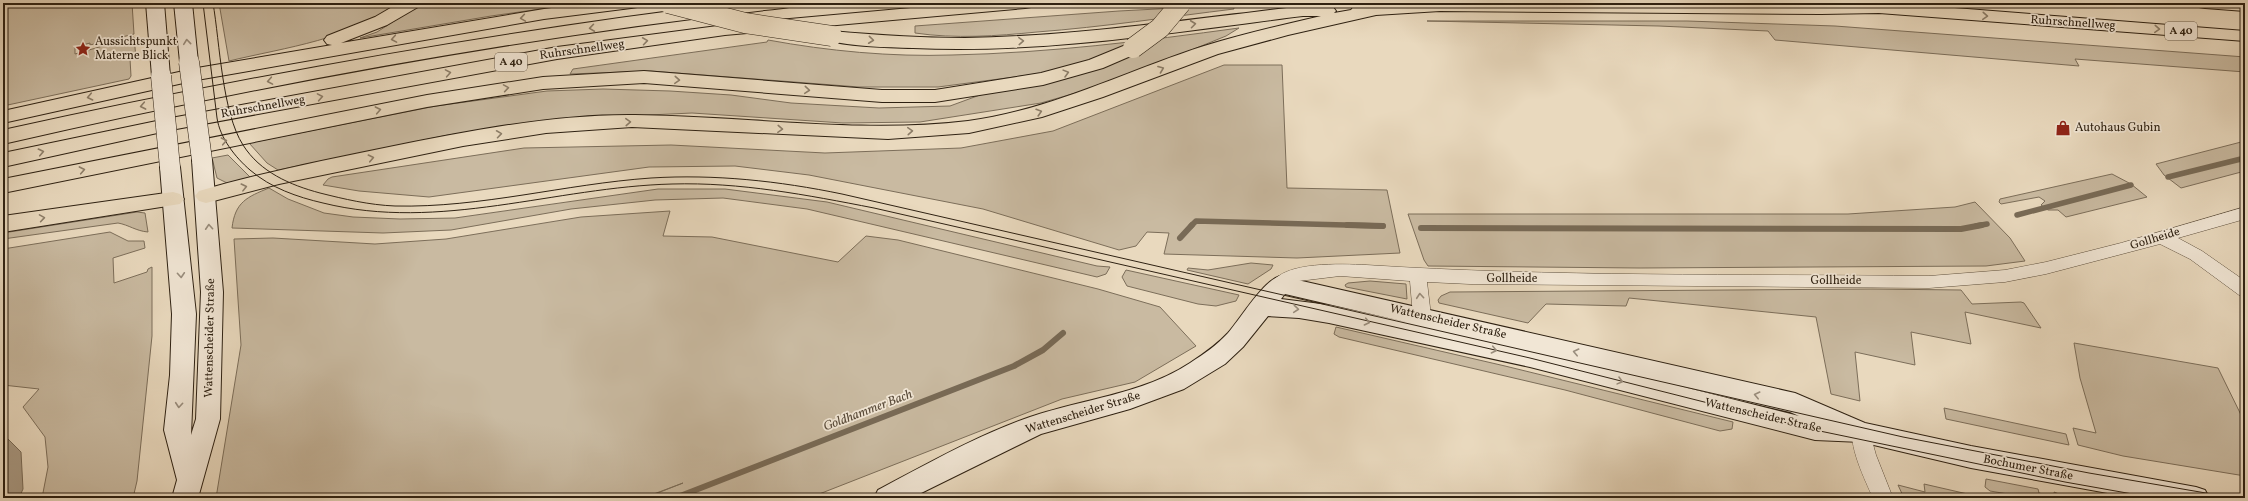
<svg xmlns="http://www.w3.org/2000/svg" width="2248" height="501" viewBox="0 0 2248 501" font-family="Vollkorn,serif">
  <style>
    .green { fill: #c9baa1; stroke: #7c6e5a }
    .water { fill: #a99a84; stroke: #786a56 }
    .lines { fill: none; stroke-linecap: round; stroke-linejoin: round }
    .stream-far1 { stroke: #786a56; stroke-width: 5.5 }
    .stream { stroke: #786a56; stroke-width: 6 }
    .street-casing { stroke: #5d4f3d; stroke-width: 1 }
    .secondary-casing { stroke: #2e2112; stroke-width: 2 }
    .highway-casing { stroke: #2e2112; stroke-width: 2 }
    .street { fill: #f1e6d5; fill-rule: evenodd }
    .secondary { fill: #f1e6d5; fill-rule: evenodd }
    .highway { fill: #e9d9be; fill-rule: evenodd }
    .tram { stroke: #2e2112; stroke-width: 1 }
    .secondary-bridge-casing { stroke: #2e2112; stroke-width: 21; stroke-linecap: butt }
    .highway-bridge-casing { stroke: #2e2112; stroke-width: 21; stroke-linecap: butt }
    .secondary-bridge { stroke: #f1e6d5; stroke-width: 20 }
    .highway-bridge { stroke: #e9d9be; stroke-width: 20 }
    .oneway { stroke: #8c7d68 }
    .oneway2 { stroke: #998d7d }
    .labels { text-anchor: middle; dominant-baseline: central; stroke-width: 3.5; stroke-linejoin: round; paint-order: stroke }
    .shield { fill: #f1e6d5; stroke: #685c4c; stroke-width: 1 }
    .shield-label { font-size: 11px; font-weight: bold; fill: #2e2112 }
    .street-label { font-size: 12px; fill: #2e2112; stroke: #f1e6d5 }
    .poi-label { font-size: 12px; fill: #2e2112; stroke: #f1e6d5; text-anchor: start }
    .water-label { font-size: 13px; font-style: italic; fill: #594b3a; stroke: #f1e6d5 }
  </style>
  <rect width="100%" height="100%" fill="#e9d9be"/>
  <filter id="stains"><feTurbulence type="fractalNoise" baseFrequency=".005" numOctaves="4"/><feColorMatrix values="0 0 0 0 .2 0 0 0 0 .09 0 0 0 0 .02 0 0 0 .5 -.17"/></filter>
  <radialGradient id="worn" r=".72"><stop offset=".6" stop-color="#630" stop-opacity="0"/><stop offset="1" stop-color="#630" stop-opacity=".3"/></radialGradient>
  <g class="green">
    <polygon points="3,3 132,3 134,34 90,45 90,43 75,47 75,54 134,37 136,58 130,59 131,76 129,79 3,106"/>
    <path d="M 219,3 L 398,3 C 350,40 287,47 229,61 Z"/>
    <polygon points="422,3 583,3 491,16 360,38 377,32"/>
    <path d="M 1233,5 L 1234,9 C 1168,17 1103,27 1037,32 C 997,36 955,39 915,33 L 915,26 L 1119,11 Z"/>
    <polygon points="1427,21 1687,21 1835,26 2245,57 2245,72 2075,59 2079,66 1775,40 1768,31 1659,26"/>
    <path d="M 1239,28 L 1226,36 L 1110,83 L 1041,103 L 920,122 L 843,123 L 692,113 L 564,119 L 448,135 L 278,170 L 267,163 L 249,143 L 436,106 L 547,91 L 603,89 L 670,91 L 731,95 L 791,103 L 879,108 L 950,106 L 1037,74 L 938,87 L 859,87 L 651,71 L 570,74 L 573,69 L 767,42 L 768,40 C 828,51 891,57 952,55 C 1048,53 1144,41 1239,28 Z"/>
    <polygon points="1224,65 1282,65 1287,188 1387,190 1400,253 1297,258 1164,254 1169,233 1147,232 1136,246 1119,250 983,209 809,175 735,166 649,167 429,197 359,191 323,185 328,179 332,177 524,148 671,145 825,153 961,148 1053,131"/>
    <polygon points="2245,141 2245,171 2181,188 2164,175 2156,164"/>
    <polygon points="228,155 252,179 227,183 217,178 212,158"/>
    <polygon points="2112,174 2131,184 2147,197 2066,217 2058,210 2048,210 2041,205 2045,201 2039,197 2001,204 1999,202 2000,199"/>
    <path d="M 269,188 L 288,199 L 324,213 L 353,217 L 400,219 L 455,218 L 658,189 L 725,189 L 827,202 L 1097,266 L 1110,267 L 1106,274 L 1097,277 L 807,209 L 723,198 L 655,200 L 571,209 L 451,230 L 383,233 L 232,228 C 235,202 247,197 269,188 Z"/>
    <polygon points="1975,202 2010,238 2025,261 1986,266 1640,268 1428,266 1424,260 1408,214 1848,214 1955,207"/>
    <polygon points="670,211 663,236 712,237 838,262 866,236 898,240 1098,289 1160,307 1196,346 1135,382 1062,399 809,498 645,498 683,483 643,498 216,498 241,345 234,239 273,238 375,244 446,239 581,217"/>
    <path d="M 137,212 L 145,213 L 148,232 C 136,231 129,225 118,223 L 3,239 L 3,233 Z"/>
    <polygon points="110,232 128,241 144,241 145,248 113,258 114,283 147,272 148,269 152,267 152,336 137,481 133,498 42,498 48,467 45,437 23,407 39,389 3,385 3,249"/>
    <polygon points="1251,263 1273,265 1271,269 1248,284 1187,270 1188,268 1208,270"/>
    <polygon points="1126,270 1239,295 1236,301 1216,306 1198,304 1127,286 1122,277"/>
    <polygon points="1370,281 1406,284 1407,299 1346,287 1345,285 1348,283"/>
    <polygon points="1872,289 1961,290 1972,304 2021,302 2024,303 2041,328 1965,312 1971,344 1911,332 1915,365 1855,352 1860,401 1831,394 1816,317 1629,298 1626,306 1546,304 1528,323 1439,303 1438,300 1441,296 1450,292"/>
    <polygon points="1336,327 1505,366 1733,422 1732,429 1720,431 1565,390 1339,337 1334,334"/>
    <polygon points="2074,343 2218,368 2245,423 2245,476 2123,456 2078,445 2073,428 2096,433 2080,378"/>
    <polygon points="1944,408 2066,434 2069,445 1946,419"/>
    <polygon points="1986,479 2038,489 2039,493 2055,497 2054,492 2069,498 2032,498 1990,491 1985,487"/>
    <polygon points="1924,484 1985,498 1904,498 1898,485 1925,492"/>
  </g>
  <polygon class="water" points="3,434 21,452 23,489 19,498 3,498"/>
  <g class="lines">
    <g class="stream-far1">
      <polyline points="2168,177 2245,158"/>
      <polyline points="2017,215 2131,185"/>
      <polyline points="1191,226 1196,221 1383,226"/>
      <polyline points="1976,226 1987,224"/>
    </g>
    <g class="stream">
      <polyline points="1347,225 1383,226"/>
      <polyline points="1421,228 1961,229 1982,225"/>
      <polyline points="1180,238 1192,225"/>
      <polyline points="675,498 1014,366 1043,350 1063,333"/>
    </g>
    <g class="street-casing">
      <g id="street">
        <path d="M 2245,207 L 2245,219 L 2178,238 L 2202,251 L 2245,281 L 2245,297 L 2239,295 L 2190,259 L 2160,244 L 2046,274 L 2005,282 L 1929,288 L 1470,284 L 1427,282 L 1431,316 L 1428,321 L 1422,323 L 1416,321 L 1413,316 L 1410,281 L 1340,276 L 1299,281 L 1280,290 L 1274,289 L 1271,284 C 1284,261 1342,264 1366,265 C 1553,277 1741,274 1929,276 L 2005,270 L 2046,262 L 2121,243 Z"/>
        <path d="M 1861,424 L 1868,426 L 1876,455 L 1893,498 L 1873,498 C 1866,482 1846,442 1854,426 Z"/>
      </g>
    </g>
    <g class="secondary-casing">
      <g id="secondary">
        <polygon points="146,3 164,3 170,76 168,80 161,82 154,80 152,76"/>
        <polygon points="174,3 192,3 198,62 196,66 189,68 182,66 180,62"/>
        <polygon points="202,153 209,155 212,160 223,292 220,419 198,498 172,498 177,480 164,430 170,375 172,314 160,167 163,162 170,160 177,162 180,167 196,314 191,435 196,419 201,292 192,160 195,155"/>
        <path d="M 1280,276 L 1795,393 L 1865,423 L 1971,446 L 2196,487 L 2205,490 L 2209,498 L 2135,498 L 1971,468 L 1861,442 L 1815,440 L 1530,367 L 1329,323 L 1299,318 L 1268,316 L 1243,347 L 1225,364 L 1184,389 L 1130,409 L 1041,434 L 911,498 L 874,498 L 878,490 C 927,464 978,435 1030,417 C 1083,399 1143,394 1190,363 C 1204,354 1217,345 1228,333 C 1241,318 1263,281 1280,276 ZM 1285,294 L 1410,323 L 1329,305 L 1281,299 ZM 1676,385 L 1790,412 L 1799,416 Z"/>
      </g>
    </g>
    <g class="highway-casing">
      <g id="highway">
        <polygon points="399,3 421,3 418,7 387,25 341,43 544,9 589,3 640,3 637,7 631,8 544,19 197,80 3,123 3,111 197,68 332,45 327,44 324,40 327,36 375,17"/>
        <path d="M 734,3 L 792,3 L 789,7 L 783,8 C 521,37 260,85 3,144 L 3,130 C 244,77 488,33 734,3 Z"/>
        <polygon points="966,3 1034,3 1031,7 1025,8 725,35 557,59 171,130 3,167 3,153 171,118 557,47 725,25"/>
        <path d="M 1393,3 L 1891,3 L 2245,31 L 2245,41 L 1879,13 L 1821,14 L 1440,11 L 1376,15 L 1288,35 L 1218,54 L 1103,97 L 1042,117 L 969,133 L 888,139 L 632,127 L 546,133 L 463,146 L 279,184 L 206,203 L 199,201 L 195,196 L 199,191 C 261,173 325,160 389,147 C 468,131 555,114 635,115 C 744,116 860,134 968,121 C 1051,110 1126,71 1204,46 C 1242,34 1282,25 1321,16 L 1303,16 C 1174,32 1044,54 913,48 C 885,47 853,47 826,40 L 823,36 L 826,32 L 832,31 C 876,35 921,38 965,38 C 1078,36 1191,19 1303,6 L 1333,7 L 1336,11 L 1334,13 L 1351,10 L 1354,6 Z"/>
        <polygon points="2196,3 2245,3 2245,11 2205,8 2199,7"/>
        <polygon points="1133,42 1140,44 1142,48 1140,52 1103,68 1043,85 935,102 882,102 644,83 543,89 427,107 3,193 3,179 427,95 543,77 644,71 882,90 935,90 1041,73 1089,60"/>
        <polygon points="173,192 180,194 184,199 180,204 3,232 3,216"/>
      </g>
    </g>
    <use href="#street" class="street"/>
    <use href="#secondary" class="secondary"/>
    <use href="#highway" class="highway"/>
    <g class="tram">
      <path d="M 203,3 L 217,118 C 220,138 235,157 250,170 C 271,188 297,197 323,203 C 440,232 555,187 672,184 C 740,182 807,195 874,208 L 1530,358 L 1815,430 L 2065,482 L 2155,498"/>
      <path d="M 213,3 C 220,44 222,112 243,145 C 260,172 290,185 320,193 C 344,199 369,205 395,206 C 481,208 565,184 651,178 C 715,174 779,181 842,194 L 1903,437 L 2089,473 L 2235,498"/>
    </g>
    <g class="secondary-bridge-casing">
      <g id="secondary-bridge">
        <polyline points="189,62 202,160"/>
        <polyline points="161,76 170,167"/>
      </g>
    </g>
    <g class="highway-bridge-casing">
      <g id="highway-bridge">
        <polyline points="668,3 745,23 832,36"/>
        <polyline points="1133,48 1160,28 1181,3"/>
      </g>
    </g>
    <use href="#secondary-bridge" class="secondary-bridge"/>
    <use href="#highway-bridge" class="highway-bridge"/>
  </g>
  <defs><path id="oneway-chevron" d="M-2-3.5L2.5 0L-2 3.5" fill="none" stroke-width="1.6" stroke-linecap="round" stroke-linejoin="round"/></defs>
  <g class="oneway">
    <use href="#oneway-chevron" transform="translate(1985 16) rotate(4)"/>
    <use href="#oneway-chevron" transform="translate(523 18) rotate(171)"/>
    <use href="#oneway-chevron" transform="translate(1193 24) rotate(-7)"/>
    <use href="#oneway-chevron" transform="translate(592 28) rotate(172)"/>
    <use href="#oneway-chevron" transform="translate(2157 29) rotate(4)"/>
    <use href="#oneway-chevron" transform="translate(394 39) rotate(170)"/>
    <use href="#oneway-chevron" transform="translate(871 40) rotate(6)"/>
    <use href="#oneway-chevron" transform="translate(645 41) rotate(-8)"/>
    <use href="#oneway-chevron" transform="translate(1021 41) rotate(-3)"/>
    <use href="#oneway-chevron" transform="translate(1161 69) rotate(-21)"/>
    <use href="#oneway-chevron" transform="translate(448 73) rotate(-10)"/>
    <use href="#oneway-chevron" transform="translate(1066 73) rotate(-15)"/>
    <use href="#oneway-chevron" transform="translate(677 80) rotate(4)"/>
    <use href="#oneway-chevron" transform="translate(270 81) rotate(170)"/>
    <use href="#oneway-chevron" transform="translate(506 88) rotate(-9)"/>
    <use href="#oneway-chevron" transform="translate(807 90) rotate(5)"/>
    <use href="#oneway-chevron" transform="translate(90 97) rotate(168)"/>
    <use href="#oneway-chevron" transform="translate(320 97) rotate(-10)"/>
    <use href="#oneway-chevron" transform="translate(143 106) rotate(169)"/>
    <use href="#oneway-chevron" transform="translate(378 110) rotate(-11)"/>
    <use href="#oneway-chevron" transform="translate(1039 112) rotate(-17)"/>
    <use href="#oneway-chevron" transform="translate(628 122) rotate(-3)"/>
    <use href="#oneway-chevron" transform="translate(780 129) rotate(3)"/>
    <use href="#oneway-chevron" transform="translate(910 131) rotate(-4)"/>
    <use href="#oneway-chevron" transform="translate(499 134) rotate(-8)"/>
    <use href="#oneway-chevron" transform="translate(224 141) rotate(-11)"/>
    <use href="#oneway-chevron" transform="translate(41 152) rotate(-12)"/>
    <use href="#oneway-chevron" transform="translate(371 158) rotate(-12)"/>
    <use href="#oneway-chevron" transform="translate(82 170) rotate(-11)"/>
    <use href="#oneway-chevron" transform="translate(244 187) rotate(-14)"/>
    <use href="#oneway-chevron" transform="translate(42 218) rotate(-9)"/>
  </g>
  <g class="oneway2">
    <use href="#oneway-chevron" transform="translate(187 42) rotate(-96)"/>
    <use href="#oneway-chevron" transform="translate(209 227) rotate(-94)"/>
    <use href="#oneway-chevron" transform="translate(181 275) rotate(86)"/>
    <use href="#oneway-chevron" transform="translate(1420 296) rotate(-95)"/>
    <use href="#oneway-chevron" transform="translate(1296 309) rotate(5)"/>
    <use href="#oneway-chevron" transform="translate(1367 322) rotate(12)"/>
    <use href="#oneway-chevron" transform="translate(1494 350) rotate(12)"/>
    <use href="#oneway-chevron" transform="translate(1576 352) rotate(-167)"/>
    <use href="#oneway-chevron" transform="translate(1620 381) rotate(15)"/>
    <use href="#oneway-chevron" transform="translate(1757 395) rotate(-167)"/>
    <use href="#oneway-chevron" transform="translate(179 405) rotate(95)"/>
  </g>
  <defs>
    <g id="sight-bare" transform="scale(1.2)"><path d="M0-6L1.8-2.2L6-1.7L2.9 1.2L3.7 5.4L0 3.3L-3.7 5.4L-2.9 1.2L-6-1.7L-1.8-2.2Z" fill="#8f2418" stroke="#f1e6d5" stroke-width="2.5" paint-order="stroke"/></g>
    <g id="shop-bare" transform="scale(1.2)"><path d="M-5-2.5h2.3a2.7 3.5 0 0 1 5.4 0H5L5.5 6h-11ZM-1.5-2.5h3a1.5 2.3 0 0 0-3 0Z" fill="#8f2418" stroke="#f1e6d5" stroke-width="2.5" paint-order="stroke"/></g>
  </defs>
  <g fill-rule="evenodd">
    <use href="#sight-bare" x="83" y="49"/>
    <use href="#shop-bare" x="2063" y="128"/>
  </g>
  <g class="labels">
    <g class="shield">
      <rect x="2165" y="22" width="32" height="18" rx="3"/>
      <rect x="495" y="53" width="32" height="18" rx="3"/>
    </g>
    <g class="shield-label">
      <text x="2181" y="31">A 40</text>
      <text x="511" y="62">A 40</text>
    </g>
    <g class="street-label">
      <text transform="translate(2073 23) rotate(4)">Ruhrschnellweg</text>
      <text transform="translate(582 50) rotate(-8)">Ruhrschnellweg</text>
      <text transform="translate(263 107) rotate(-10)">Ruhrschnellweg</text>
      <text transform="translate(2155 239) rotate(-17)">Gollheide</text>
      <text x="1512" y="279">Gollheide</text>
      <text x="1836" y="281">Gollheide</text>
      <text transform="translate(1448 322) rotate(13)">Wattenscheider Straße</text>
      <text transform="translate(210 338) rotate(-89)">Wattenscheider Straße</text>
      <text transform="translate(1083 413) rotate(-17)">Wattenscheider Straße</text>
      <text transform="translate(1763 416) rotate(13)">Wattenscheider Straße</text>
      <text transform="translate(2028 468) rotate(11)">Bochumer Straße</text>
    </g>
    <g class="poi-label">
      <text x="95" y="42">Aussichtspunkt<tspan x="95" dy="14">Materne Blick</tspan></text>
      <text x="2075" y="128">Autohaus Gubin</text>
    </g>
    <g class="water-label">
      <text transform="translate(868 411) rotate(-21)">Goldhammer Bach</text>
    </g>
  </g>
  <rect width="2248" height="501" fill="none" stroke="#e9d9be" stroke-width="16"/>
  <rect x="4" y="4" width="2240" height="493" fill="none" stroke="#2e2112" stroke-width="2"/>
  <rect x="8" y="8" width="2232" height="485" fill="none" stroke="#2e2112"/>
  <rect width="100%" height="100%" filter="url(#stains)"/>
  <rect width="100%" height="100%" fill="url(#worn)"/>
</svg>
